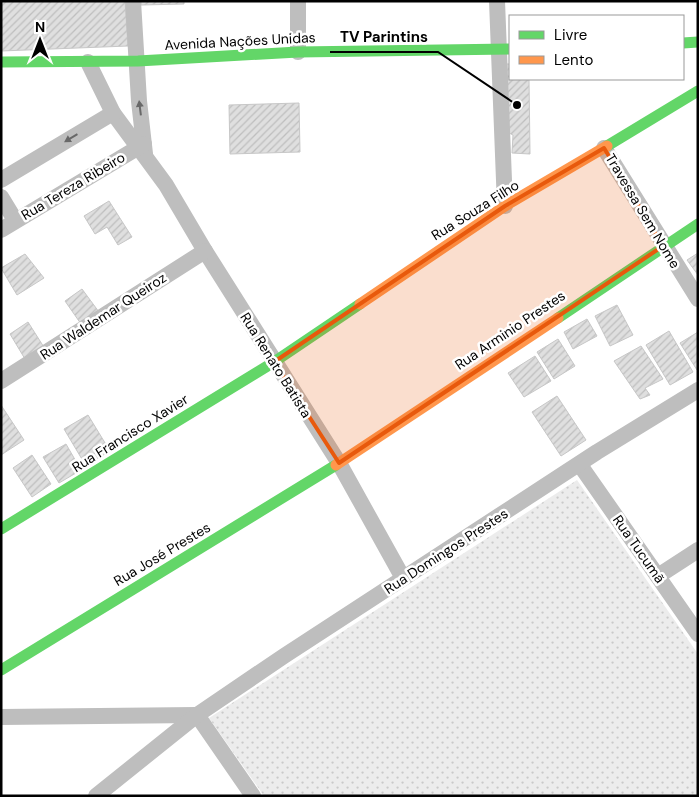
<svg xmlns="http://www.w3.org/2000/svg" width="699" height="797" viewBox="0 0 699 797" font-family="'DM Sans',sans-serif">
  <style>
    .green { fill: url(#green-dots) }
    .building { fill: url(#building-hatch); stroke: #c7c7c7 }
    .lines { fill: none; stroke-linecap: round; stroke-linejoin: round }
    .street { stroke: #bebebe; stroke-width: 16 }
    .fast { stroke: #63d668; stroke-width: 11 }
    .slow { stroke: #ff974d; stroke-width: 11 }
    .oneway { fill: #686868 }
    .marked { fill: #e8590c; fill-opacity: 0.2; stroke: #e8590c; stroke-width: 4; stroke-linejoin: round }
    .labels { text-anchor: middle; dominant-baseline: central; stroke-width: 5; stroke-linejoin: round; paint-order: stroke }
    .street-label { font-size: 14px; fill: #000; stroke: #fff }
    .leader { fill: none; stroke: #000; stroke-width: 2 }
    .callout-dot { fill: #000; stroke: #fff; stroke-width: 2 }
    .callout-label { font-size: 15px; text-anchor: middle; font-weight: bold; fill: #000; stroke: #fff; stroke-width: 5; stroke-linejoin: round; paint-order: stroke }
  </style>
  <defs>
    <pattern id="green-dots" width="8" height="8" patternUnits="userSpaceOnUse" patternTransform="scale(1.25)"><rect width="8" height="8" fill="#ececec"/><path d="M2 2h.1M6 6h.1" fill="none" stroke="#c9c9c9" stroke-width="1.8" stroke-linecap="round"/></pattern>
    <pattern id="building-hatch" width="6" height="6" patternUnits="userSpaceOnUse" patternTransform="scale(1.25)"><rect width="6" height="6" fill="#dfdfdf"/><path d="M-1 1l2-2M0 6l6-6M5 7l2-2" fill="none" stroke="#bebebe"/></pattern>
  </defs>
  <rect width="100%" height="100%" fill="#fff"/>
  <polygon class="green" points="577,480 698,654 698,796 264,796 209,718"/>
  <g class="building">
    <polygon points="1,1 125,1 128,46 1,51"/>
    <polygon points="141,1 184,1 184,4 141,5"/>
    <polygon points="505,64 510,64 510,79 529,79 530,154 512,153 513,135 505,131"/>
    <polygon points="299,103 300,152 230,154 229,105"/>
    <polygon points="109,201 132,237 118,245 107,227 95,234 84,216"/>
    <polygon points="698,253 698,275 687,260"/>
    <polygon points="25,254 44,278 17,295 1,268"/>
    <polygon points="82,289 99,312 81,324 65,301"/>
    <polygon points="617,305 633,335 610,346 595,316"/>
    <polygon points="587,319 597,336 573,349 564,332"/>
    <polygon points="28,322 47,352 28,364 10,334"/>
    <polygon points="669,331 693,372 670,385 646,345"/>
    <polygon points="698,332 698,369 697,370 680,343"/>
    <polygon points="558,339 575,366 554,379 537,352"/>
    <polygon points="641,346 663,379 645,388 650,395 640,399 614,361"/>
    <polygon points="535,356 551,381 524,397 508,373"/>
    <polygon points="557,396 586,440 561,456 532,412"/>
    <polygon points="1,405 24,440 1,455"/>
    <polygon points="88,415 110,451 86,466 64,429"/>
    <polygon points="66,444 81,470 59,483 43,457"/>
    <polygon points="32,455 51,484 32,497 13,468"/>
  </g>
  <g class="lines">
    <g class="street">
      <polyline points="133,1 139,101 145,154"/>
      <polyline points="298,1 298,52"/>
      <polyline points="497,1 505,206"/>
      <polyline points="88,62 113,113 166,185 205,251 339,463 403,578"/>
      <polyline points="604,148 698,299"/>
      <polyline points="1,180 113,113"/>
      <polyline points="1,197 15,220"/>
      <polyline points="1,230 144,144"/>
      <polyline points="1,381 205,251"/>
      <polyline points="580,465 698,634"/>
      <polyline points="658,576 698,550"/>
      <polyline points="197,715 253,796"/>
      <polyline points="1,717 197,715"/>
      <polyline points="96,796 197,715 284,656 597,452 698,390"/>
    </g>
    <g class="fast">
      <polyline points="683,43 698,42"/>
      <polyline points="1,62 138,61 298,52 510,49"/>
      <polyline points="607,146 698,91"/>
      <polyline points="558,318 698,224"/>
      <polyline points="1,529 274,362 360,304"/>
      <polyline points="1,670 336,465"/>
    </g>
    <g class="slow">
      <polyline points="360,304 505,206 607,146"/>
      <polyline points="336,465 558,318"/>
    </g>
  </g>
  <defs><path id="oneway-solid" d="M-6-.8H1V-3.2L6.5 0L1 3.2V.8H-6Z" transform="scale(1.25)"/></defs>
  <g class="oneway">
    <use href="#oneway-solid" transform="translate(140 108) rotate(-97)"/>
    <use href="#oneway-solid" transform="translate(71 138) rotate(149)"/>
  </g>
  <path class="marked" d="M 604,148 L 663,246 L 339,463 L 274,362 L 505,206 Z"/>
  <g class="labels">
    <g class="street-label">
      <text transform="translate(240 41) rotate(-3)">Avenida Nações Unidas</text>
      <text transform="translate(73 186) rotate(-31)">Rua Tereza Ribeiro</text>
      <text transform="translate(475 210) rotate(-32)">Rua Souza Filho</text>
      <text transform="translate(643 211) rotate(59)">Travessa Sem Nome</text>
      <text transform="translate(103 316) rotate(-33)">Rua Waldemar Queiroz</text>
      <text transform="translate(510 330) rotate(-34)">Rua Arminio Prestes</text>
      <text transform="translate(276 365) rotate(58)">Rua Renato Batista</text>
      <text transform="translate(130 433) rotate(-32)">Rua Francisco Xavier</text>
      <text transform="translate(639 549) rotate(55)">Rua Tucumã</text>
      <text transform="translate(446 551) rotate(-33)">Rua Domingos Prestes</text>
      <text transform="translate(162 554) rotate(-31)">Rua José Prestes</text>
    </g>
  </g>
  <path class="leader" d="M517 105L438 52H330"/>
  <circle class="callout-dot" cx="517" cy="105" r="5"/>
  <g class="callout-label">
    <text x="384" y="42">TV Parintins</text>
  </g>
  <rect width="699" height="797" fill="none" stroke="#000000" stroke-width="5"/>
  <rect x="509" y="15" width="175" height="65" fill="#ffffff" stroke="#999999"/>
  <rect x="519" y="31" width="25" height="8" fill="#63d668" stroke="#999999"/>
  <text x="554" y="40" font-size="15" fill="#000000">Livre</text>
  <rect x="519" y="56" width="25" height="8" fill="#ff974d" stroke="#999999"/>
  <text x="554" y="65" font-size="15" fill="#000000">Lento</text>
  <g transform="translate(40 40)" stroke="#ffffff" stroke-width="4" paint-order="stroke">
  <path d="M0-4L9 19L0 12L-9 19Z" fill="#000000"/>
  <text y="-8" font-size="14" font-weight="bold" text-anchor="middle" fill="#000000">N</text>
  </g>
</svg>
